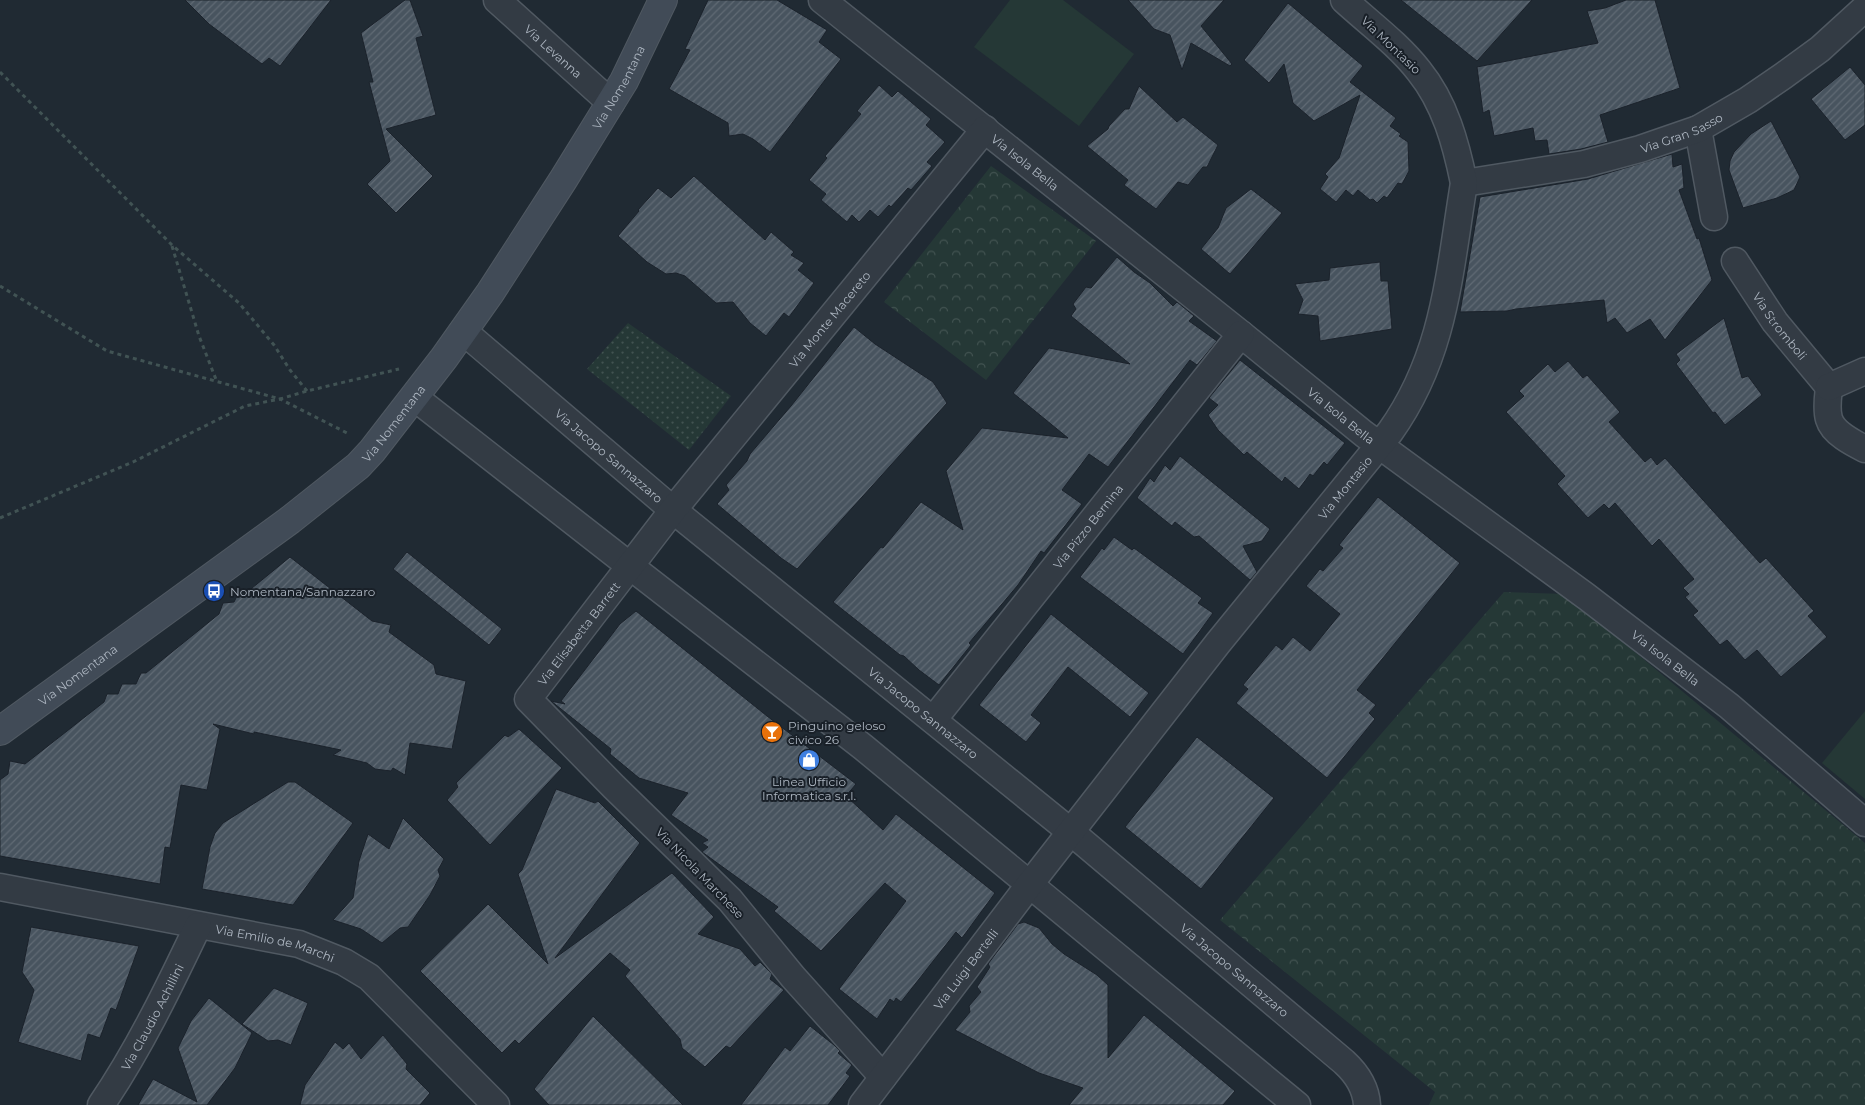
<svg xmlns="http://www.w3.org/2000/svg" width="1865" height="1105" viewBox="0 0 1865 1105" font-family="Montserrat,sans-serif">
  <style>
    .grass { fill: url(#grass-dots) }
    .park { fill: url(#park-crowns) }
    .pitch { fill: #253836 }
    .building { fill: url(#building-hatch); stroke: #1b222b }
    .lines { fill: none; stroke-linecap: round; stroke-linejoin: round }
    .minor-casing { stroke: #505962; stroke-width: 29 }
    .secondary-casing { stroke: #505962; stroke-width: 30 }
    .path { stroke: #415354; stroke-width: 3; stroke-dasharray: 4 4; stroke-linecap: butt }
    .minor { stroke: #333b44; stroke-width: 26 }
    .secondary { stroke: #414b57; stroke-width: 28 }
    .labels { text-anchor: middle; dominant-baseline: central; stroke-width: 4; stroke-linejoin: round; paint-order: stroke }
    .street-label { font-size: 12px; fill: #adb6c1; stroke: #192028 }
    .poi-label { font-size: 12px; fill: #adb6c1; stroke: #192028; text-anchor: start }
  </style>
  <defs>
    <pattern id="grass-dots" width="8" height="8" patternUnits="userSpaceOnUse" patternTransform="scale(1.25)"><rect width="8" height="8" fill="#253836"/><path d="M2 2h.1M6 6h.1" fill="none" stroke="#425351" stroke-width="1.8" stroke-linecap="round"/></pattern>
    <pattern id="park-crowns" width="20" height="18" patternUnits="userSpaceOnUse" patternTransform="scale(1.25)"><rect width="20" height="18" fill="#253836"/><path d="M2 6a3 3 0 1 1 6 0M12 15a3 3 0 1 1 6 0" fill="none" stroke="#425351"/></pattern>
    <pattern id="building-hatch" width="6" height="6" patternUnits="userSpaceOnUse" patternTransform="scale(1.25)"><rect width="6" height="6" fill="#48545f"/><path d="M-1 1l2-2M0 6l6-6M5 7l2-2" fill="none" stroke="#606a74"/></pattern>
  </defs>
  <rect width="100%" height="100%" fill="#202a33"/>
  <polygon class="grass" points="628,323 731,396 689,450 587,369"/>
  <g class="park">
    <polygon points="991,166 1096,241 986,380 884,302"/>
    <polygon points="1504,592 1565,594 1865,843 1865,1105 1429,1105 1435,1092 1220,920"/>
  </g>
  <g class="pitch">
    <polygon points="1010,0 1063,0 1134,54 1079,126 974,47"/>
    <polygon points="1865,711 1865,799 1822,763"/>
  </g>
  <g class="building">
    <polygon points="185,0 331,0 280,66 269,58 262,64 209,24"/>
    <polygon points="405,0 410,0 423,36 416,38 436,115 386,129 433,176 396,213 367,184 390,161 369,82 373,82 361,33"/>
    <polygon points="708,0 777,0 827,30 819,42 841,59 770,152 753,139 743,134 729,136 728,123 669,89 690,50 685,49"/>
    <polygon points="1128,0 1224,0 1201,26 1232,64 1230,66 1191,43 1182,70 1170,35 1154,29"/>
    <polygon points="1401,0 1532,0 1477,61"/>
    <polygon points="1626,0 1655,0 1680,88 1600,115 1608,142 1581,149 1549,154 1547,140 1535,141 1533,128 1494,136 1489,110 1483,113 1477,67 1598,43 1587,11 1605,8"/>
    <polygon points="1288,3 1363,66 1350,82 1396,118 1390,126 1401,134 1399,136 1408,142 1409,171 1402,184 1398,183 1387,198 1384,196 1377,203 1373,199 1370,200 1358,190 1353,196 1346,190 1336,202 1320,189 1328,177 1325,174 1339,158 1360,95 1314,121 1293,103 1284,64 1269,83 1244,60"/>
    <polygon points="1850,67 1865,85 1865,125 1845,140 1811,99"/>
    <polygon points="879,85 892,97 898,91 931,119 926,125 945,142 927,162 932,166 911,190 908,188 891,207 889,205 878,217 870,210 859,222 852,215 847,222 821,200 826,194 809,180 827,158 825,156 861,114 857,111"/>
    <polygon points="1139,86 1177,122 1183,117 1218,145 1207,167 1203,167 1188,185 1178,182 1156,209 1124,185 1128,180 1087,146 1108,129 1109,126 1125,109 1129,109"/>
    <polygon points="1771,121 1800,177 1794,190 1777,198 1743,208 1729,170 1730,161 1734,152 1751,134"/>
    <polygon points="1672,154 1673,167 1682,164 1684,188 1679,190 1697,239 1699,238 1712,280 1665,340 1650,319 1627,333 1615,318 1607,323 1604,300 1516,309 1507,311 1460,312 1480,197 1588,179"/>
    <polygon points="694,176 765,240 771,232 794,252 791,255 804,263 798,270 814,283 789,317 784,313 766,336 750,323 733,302 716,303 685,276 676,273 666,274 647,262 618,236 639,211 638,210 658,188 671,198"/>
    <polygon points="1251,189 1282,213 1230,274 1201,249 1218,228 1226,208"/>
    <polygon points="1117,257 1134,272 1150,283 1173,306 1177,302 1194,316 1189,321 1217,341 1197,365 1190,360 1108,467 1089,454 1062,490 1082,504 1044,553 1041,551 1018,585 969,643 971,645 939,685 919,670 904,656 900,655 833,602 881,547 883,548 921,502 963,530 946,471 982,428 1068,438 1013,393 1049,348 1130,364 1071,316 1076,309 1073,304 1086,287 1091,288"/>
    <polygon points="1380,262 1381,281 1388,281 1392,329 1320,341 1318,316 1298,314 1303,300 1295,284 1329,280 1330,268"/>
    <polygon points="1724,318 1742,378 1748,376 1762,395 1725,425 1715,412 1713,413 1676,364 1680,360 1676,354"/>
    <polygon points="854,327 875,344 933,382 947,403 797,569 781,558 717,504 729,490 726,485 747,461 750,454 791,406"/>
    <polygon points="1240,360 1345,443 1327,465 1324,462 1313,476 1310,474 1299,489 1285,477 1282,482 1247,452 1244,455 1218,430 1208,415 1218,405 1209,398"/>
    <polygon points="1568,361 1583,378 1587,375 1620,412 1609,422 1645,462 1651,457 1657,465 1665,458 1760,563 1766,558 1814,611 1808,616 1827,637 1781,677 1757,650 1745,660 1727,640 1720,645 1693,615 1698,611 1685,597 1689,594 1683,588 1694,579 1659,539 1652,546 1615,503 1609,509 1604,504 1588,518 1557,484 1565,476 1506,412 1524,396 1519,391 1548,364 1555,372"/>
    <polygon points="1180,456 1270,529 1262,541 1243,546 1257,572 1250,580 1199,536 1194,537 1175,522 1172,526 1137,498 1150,478 1154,482 1165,465 1170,470"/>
    <polygon points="1378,497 1460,563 1357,690 1376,705 1369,713 1375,719 1327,778 1236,703 1248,689 1243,685 1276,645 1282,650 1293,637 1310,651 1340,614 1306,586 1320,569 1323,571 1343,548 1339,545"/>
    <polygon points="1114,537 1132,550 1134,548 1202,598 1198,603 1213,613 1183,654 1080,577 1102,548 1104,550"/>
    <polygon points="407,552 502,629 489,645 393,569"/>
    <polygon points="290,557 372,621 391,625 389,632 434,665 436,674 466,681 452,749 410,743 405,775 393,768 391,771 375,769 367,763 333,755 341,750 254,732 254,734 213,724 220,729 207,790 181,785 170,848 165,847 160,884 0,856 0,780 8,774 10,761 25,764 104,702 107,694 118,694 122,684 136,684 141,673 146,673 219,614 223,603 234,602 239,592 246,593"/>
    <polygon points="636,611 767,716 856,784 846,796 883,830 896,814 995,893 962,938 956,932 901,1002 896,998 894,1002 890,999 877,1019 839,989 906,901 885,883 821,951 774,911 778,907 702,852 708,847 702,843 708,840 671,815 688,793 639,778 610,754 611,749 551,701 565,704 561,701 620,624"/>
    <polygon points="1051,614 1149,693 1130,717 1068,667 1031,715 1041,723 1026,742 979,705"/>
    <polygon points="519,729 562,768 490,845 447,800 458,787 456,783 505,735 508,737"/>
    <polygon points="1197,737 1274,798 1201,889 1125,827"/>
    <polygon points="288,782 295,782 353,823 293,905 202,889 210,847 215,833 223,823"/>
    <polygon points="556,789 595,803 598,801 640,843 555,958 672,873 714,917 698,934 740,949 755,966 760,962 772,974 770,979 784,990 730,1048 726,1046 705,1067 682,1048 680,1039 625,976 630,970 610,953 519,1044 515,1040 502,1053 420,971 488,904 548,964 518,874 522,870"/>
    <polygon points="403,818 444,859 438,870 440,876 430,895 408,927 400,928 382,943 361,929 333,920 353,898 359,861 368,834 389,849"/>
    <polygon points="1024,922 1039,928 1052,944 1064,954 1097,975 1108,985 1108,1058 1144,1015 1235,1091 1223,1105 1069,1105 1083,1088 1039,1073 955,1030 970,1012 969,1006 981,992 977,987 990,967 988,964 1018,924"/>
    <polygon points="31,927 139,946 116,1010 111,1008 100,1038 88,1034 81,1061 18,1042 34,990 22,972"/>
    <polygon points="274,988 308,1003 291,1045 278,1040 268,1041 242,1024"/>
    <polygon points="209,998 252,1033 235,1068 207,1105 138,1105 153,1079 197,1102 178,1048 191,1021"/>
    <polygon points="593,1016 683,1105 549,1105 534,1089"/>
    <polygon points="810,1026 834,1045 840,1051 838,1053 852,1065 846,1073 850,1076 828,1105 741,1105 785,1047 790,1051"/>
    <polygon points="383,1035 407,1064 406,1069 430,1093 420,1105 300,1105 305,1085 335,1042 343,1049 349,1043 361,1059"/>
  </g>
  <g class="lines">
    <g class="minor-casing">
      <g id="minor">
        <path id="s1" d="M 497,0 L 611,103"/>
        <path id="s2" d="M 822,0 L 1241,334 L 1364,434 L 1587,597 L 1729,706 L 1865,823"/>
        <polyline points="1698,129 1714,217"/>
        <path id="s3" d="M 1464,183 L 1584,164 L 1640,149 L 1698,129 L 1748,100 L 1783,76 L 1820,49 L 1865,8"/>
        <path id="s4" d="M 1735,261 L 1775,322 L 1829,387"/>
        <path id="s5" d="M 463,331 L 673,510 L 1071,832 L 1344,1062 C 1356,1073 1366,1088 1367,1105"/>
        <path d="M 1829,387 C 1828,397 1826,409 1829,419 C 1833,433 1853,443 1865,449"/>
        <polyline points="1829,387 1865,371"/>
        <polyline points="414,397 630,566 863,747 1297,1105"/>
        <path id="s6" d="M 933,720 L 1241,334"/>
        <path id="s7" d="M 0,887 L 299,944 L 344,962 L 369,977 L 496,1105"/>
        <path id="s8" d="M 883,1077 L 793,977 L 730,900 L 614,787 L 528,699 L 673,510 L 985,129"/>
        <path id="s9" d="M 101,1105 C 139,1049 169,987 198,926"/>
        <path id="s10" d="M 862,1105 L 1030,884 L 1218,643 L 1390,432 C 1445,355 1449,274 1464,183 C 1456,144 1445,103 1419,71 C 1398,44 1369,23 1344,0"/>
      </g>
    </g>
    <g class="secondary-casing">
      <g id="secondary">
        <path id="s11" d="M 0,731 L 290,520 L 358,466 L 372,451 L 444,358 L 490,293 L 563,180 L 624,81 L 663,0"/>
      </g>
    </g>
    <g class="path">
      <polyline points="0,72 172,245 239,303 274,345 290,370 307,391"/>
      <polyline points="172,246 199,336 217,382"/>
      <polyline points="0,286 107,351 280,399 307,391 399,369"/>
      <polyline points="0,518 133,462 245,406 280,399 349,434"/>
    </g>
    <use href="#minor" class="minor"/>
    <use href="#secondary" class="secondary"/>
  </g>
  <defs>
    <g id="bus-disc" transform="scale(1.125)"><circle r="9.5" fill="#1a4fb4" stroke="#192028"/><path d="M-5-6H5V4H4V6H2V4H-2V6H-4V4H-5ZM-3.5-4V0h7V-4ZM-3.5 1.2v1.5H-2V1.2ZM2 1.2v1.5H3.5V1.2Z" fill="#fff"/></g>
    <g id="bar-disc" transform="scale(1.125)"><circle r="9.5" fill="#e8710a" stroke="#192028"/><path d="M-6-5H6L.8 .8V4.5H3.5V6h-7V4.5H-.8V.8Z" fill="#fff"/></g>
    <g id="shop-disc" transform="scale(1.125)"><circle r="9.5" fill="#3f7fe0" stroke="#192028"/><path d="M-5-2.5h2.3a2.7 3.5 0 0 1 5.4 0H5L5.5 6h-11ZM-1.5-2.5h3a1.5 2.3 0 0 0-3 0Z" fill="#fff"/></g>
  </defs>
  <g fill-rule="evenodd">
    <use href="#bus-disc" x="214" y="591"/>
    <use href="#bar-disc" x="772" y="732"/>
    <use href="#shop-disc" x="809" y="760"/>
  </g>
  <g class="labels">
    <g class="street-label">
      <text transform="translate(1391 45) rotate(44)">Via Montasio</text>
      <text stroke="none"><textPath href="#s1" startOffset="76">Via Levanna</textPath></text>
      <text stroke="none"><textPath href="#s11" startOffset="906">Via Nomentana</textPath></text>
      <text stroke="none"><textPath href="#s3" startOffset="224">Via Gran Sasso</textPath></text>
      <text stroke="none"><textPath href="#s2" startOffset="260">Via Isola Bella</textPath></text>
      <text stroke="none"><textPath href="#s8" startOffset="1004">Via Monte Macereto</textPath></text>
      <text stroke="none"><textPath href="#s4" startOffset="79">Via Stromboli</textPath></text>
      <text stroke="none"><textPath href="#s2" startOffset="665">Via Isola Bella</textPath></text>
      <text stroke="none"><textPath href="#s11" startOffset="501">Via Nomentana</textPath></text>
      <text stroke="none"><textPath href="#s5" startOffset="192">Via Jacopo Sannazzaro</textPath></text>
      <text stroke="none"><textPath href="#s10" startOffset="784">Via Montasio</textPath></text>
      <text stroke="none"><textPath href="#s6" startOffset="248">Via Pizzo Bernina</textPath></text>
      <text stroke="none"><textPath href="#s8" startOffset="602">Via Elisabetta Barrett</textPath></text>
      <text stroke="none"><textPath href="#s2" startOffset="1070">Via Isola Bella</textPath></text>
      <text stroke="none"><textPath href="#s11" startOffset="96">Via Nomentana</textPath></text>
      <text stroke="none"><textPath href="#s5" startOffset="598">Via Jacopo Sannazzaro</textPath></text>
      <text transform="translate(700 873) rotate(46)">Via Nicola Marchese</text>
      <text stroke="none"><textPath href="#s7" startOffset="281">Via Emilio de Marchi</textPath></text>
      <text stroke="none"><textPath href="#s10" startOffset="171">Via Luigi Bertelli</textPath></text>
      <text stroke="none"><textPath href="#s5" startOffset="1002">Via Jacopo Sannazzaro</textPath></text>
      <text stroke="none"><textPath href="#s9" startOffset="102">Via Claudio Achillini</textPath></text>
    </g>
    <g class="poi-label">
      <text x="230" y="591">Nomentana/Sannazzaro</text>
      <text x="788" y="725">Pinguino geloso<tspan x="788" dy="14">civico 26</tspan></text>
      <text x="809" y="781" text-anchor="middle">Linea Ufficio<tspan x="809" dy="14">Informatica s.r.l.</tspan></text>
    </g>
  </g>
</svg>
